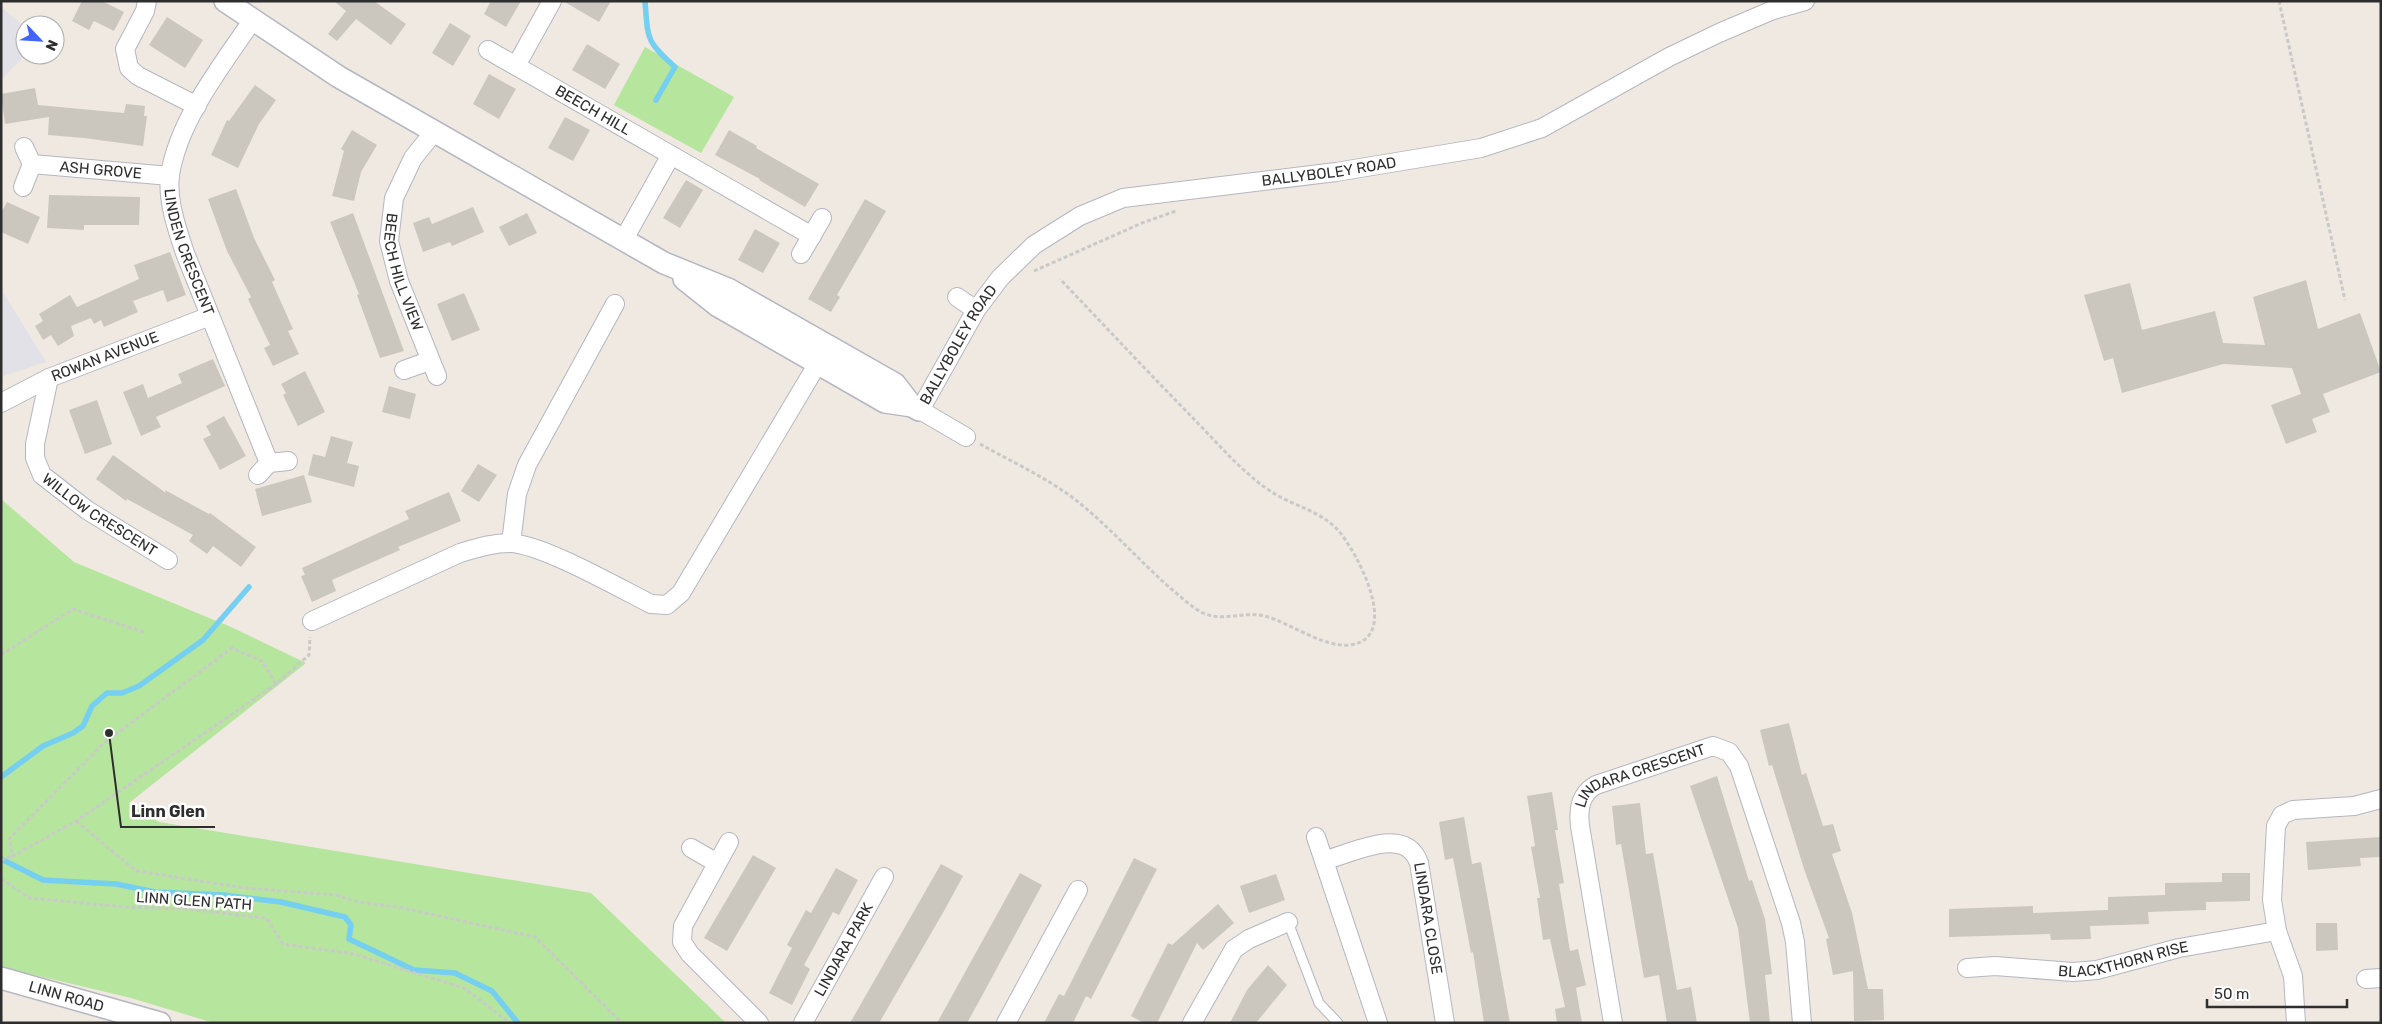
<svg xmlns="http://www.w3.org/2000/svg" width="2382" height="1024" viewBox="0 0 2382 1024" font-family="Rubik,sans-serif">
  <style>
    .industrial { fill: #e3e1e8 }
    .green { fill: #b6e59e }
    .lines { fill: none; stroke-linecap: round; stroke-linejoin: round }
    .stream { stroke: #75cff0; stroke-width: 5.5 }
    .building { fill: #cbc7bf }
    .service-casing { stroke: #b4b7c1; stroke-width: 11 }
    .minor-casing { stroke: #b4b7c1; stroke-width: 20 }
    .tertiary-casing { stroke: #b4b7c1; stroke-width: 24 }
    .path { stroke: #c9c9c9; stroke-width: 3; stroke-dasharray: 4 2.5; stroke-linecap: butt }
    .service { stroke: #fff; stroke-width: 9 }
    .minor { stroke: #fff; stroke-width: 18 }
    .tertiary { stroke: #fff; stroke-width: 21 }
    .labels { text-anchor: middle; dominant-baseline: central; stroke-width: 5; stroke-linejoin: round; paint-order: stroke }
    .street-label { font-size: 15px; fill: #2e2e2e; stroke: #fff }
    .leader { fill: none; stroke: #2e2e2e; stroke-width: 2 }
    .callout-dot { fill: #2e2e2e; stroke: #fff; stroke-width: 2 }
    .callout-label { font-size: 16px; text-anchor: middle; font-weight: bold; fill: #2e2e2e; stroke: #fff; stroke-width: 5; stroke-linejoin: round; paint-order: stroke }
  </style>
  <rect width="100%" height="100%" fill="#efe9e1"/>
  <g class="industrial">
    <polygon points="1,7 25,27 25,55 1,80"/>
    <polygon points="1,289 46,362 1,377"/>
  </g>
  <g class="green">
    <polygon points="645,47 734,97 701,153 614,105"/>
    <polygon points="1,499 74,562 231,627 306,663 129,803 159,822 591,893 726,1023 214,1023 131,998 1,967"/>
  </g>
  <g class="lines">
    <g class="stream">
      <path d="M 645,1 C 648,40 646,41 675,67 L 656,100"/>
      <polyline points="1,777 43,746 73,733 83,726 92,706 107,693 122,693 139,686 203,640 249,587"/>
      <polyline points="1,859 43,880 116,884 155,892 223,895 281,902 345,917 351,925 349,939 414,970 455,973 492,991 518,1023"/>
    </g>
  </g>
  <g class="building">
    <polygon points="82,1 102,1 124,12 114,31 94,21 89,30 72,21"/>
    <polygon points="334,1 374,1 406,24 391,45 356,19 337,41 328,34 346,11"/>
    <polygon points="491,1 521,1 506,27 484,14"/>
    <polygon points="563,1 611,1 599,22"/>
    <polygon points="167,17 203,40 185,68 149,45"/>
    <polygon points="450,23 471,36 453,66 432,53"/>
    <polygon points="587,44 620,64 605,89 572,70"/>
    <polygon points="489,74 516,89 499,119 473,104"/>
    <polygon points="255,85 276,100 259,124 238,168 211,155 227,120 229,121"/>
    <polygon points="35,88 38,105 124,113 126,104 145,106 144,116 147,116 143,146 84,138 48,135 49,117 5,124 1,94"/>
    <polygon points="565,117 590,130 573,161 548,148"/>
    <polygon points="352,130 377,145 361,172 354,201 332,196 344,151 341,149"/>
    <polygon points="729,130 757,146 756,148 819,184 805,207 759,180 760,179 715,155"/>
    <polygon points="686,180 703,190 680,228 663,218"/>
    <polygon points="236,189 254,238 275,280 272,282 293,329 288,331 299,354 273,366 264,348 270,345 248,299 251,297 227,251 208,199"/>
    <polygon points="49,195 140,197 139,225 84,225 84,230 47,228"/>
    <polygon points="865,199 886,211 837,295 840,297 831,312 808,299"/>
    <polygon points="7,202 40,217 28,244 1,232 1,213"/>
    <polygon points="473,207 484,232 452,246 450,242 423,252 413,223 429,217 432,224"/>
    <polygon points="353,213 404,351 380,358 357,295 359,294 330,222"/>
    <polygon points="527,213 537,233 509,246 499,227"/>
    <polygon points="755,229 780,243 763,273 738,260"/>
    <polygon points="170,252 186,295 167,302 163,290 133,301 138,312 104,327 101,320 94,324 91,318 71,326 74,336 58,346 51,335 43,340 35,326 43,321 39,314 70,295 77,307 139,279 134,265"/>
    <polygon points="2306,280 2318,329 2360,313 2381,372 2323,394 2330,412 2312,419 2317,432 2286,444 2271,405 2301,394 2292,368 2223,364 2122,393 2113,358 2104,361 2084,295 2130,283 2142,330 2215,311 2223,343 2265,345 2253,297"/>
    <polygon points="464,293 480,330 452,341 437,304"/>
    <polygon points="213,359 225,386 156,417 161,427 141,436 123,392 143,384 148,398 182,383 178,374"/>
    <polygon points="305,371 325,412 298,426 283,395 286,393 281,384"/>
    <polygon points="389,386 416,394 410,419 382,412"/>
    <polygon points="97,400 112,444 85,454 69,410"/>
    <polygon points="224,416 246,456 220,470 203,439 211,435 206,426"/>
    <polygon points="331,436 353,442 347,463 359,466 354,487 308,475 313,454 325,457"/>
    <polygon points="113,455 166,493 165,490 209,514 210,513 256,547 241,567 213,546 207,554 189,541 193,535 127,499 126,501 96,479"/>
    <polygon points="478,464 497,475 479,502 461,491"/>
    <polygon points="304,475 312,502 262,516 255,489"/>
    <polygon points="449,492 461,521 398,547 400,550 332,580 336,591 312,602 301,576 305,575 302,568 409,519 405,511"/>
    <polygon points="1789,723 1802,775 1806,773 1823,826 1833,824 1841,851 1832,854 1852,913 1868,989 1883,989 1884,1020 1854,1021 1853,971 1833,975 1826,939 1829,938 1804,869 1772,765 1769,766 1760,730"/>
    <polygon points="1717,776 1749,881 1752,880 1765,919 1772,974 1765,975 1770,1023 1750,1023 1738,928 1690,786"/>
    <polygon points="1552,792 1558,830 1555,830 1564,883 1559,884 1570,951 1578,949 1586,985 1576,988 1582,1023 1557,1023 1555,1009 1565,1007 1550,939 1543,940 1537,898 1540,898 1531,847 1535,846 1527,796"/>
    <polygon points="1640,803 1646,854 1653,853 1677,990 1691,987 1697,1023 1667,1023 1659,975 1644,978 1621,844 1616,845 1612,806"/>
    <polygon points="1464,817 1472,864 1481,862 1510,1023 1484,1023 1473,952 1471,953 1453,858 1445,860 1439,822"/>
    <polygon points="2381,837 2381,857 2360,858 2361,866 2308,870 2306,842"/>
    <polygon points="753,855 776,868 727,951 704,938"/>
    <polygon points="1134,858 1157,869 1091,999 1086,996 1073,1023 1044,1023 1059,994 1064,996"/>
    <polygon points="941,864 963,876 944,911 879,1023 850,1023"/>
    <polygon points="836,868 858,880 839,915 833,912 804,965 810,969 792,1005 769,993 792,948 787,945 806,910 811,913"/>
    <polygon points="1020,873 1042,885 977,1005 967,1023 937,1023"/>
    <polygon points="2222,873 2250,873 2250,901 2206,902 2206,910 2148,912 2149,924 2090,926 2091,939 2051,940 2050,934 1949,937 1949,909 2033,906 2033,913 2108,910 2108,897 2165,895 2165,883 2222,882"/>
    <polygon points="1276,874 1285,900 1249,913 1240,886"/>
    <polygon points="1218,904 1234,923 1203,950 1197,943 1157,1023 1144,1023 1131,1016 1168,943 1172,945"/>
    <polygon points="2316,923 2337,923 2338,950 2316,951"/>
    <polygon points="1268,965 1287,985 1256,1023 1230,1023 1247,990"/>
  </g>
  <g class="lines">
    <g class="service-casing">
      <polyline id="service" points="1288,922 1319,1003 1338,1023"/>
    </g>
    <g class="minor-casing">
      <g id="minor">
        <polyline points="147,1 145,11 125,49 129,68 138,76 197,106"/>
        <path id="s1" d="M 252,21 C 222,65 178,121 170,175 C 167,201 177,229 185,253 L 269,463"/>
        <path id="s2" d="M 488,50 L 812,236"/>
        <polyline points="516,66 552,1"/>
        <path id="s3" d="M 434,132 L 413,158 L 394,198 L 389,241 L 399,281 L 437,376"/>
        <path id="s4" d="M 32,164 L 170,176"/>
        <polyline points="23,187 32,164 24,147"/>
        <polyline points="624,239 671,155"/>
        <polyline points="801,254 822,218"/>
        <polyline points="957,297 976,310"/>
        <polyline points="404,370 429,361"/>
        <path id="s5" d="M 49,378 L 35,444 L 35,458 L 42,475 L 87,510 L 168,560"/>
        <path id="s6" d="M 1,403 L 49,378 L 210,316"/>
        <path id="s7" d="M 966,437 L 920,410 L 976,310 L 1000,278 L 1034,245 L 1080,216 L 1123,198 L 1336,172 L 1481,148 L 1542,128 L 1669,57 L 1719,33 L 1773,10 L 1805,1"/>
        <polyline points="258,475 269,463 288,461"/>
        <polyline points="511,543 517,494 527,465 615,304"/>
        <path d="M 312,621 L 460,553 C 477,548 492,543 510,543 C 542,544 619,588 651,604 L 667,605 L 681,593 L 824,353"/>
        <polyline points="1316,837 1378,1023"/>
        <polyline points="729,842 683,926 682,942 690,954 759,1023"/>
        <polyline points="691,848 717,863"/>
        <path id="s8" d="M 1325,860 C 1352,854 1405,824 1419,863 L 1445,1023"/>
        <path id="s9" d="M 1967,968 L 1995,966 L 2073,972 L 2097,970 L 2179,948 L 2277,931"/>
        <polyline points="2366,979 2381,978"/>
        <path id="s10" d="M 803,1023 L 884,877"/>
        <polyline points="1006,1023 1078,890"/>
        <polyline points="1192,1023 1234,949 1249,939 1288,922"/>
        <path id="s11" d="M 1613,1023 L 1580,826 C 1578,809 1580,794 1596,785 L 1713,746 L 1729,752 L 1739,766 L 1791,923 L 1795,942 L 1802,1023"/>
        <polyline points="2296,1023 2293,976 2277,931 2272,900 2276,826 2282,815 2293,810 2354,806 2381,799"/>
      </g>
    </g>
    <g class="tertiary-casing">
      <g id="tertiary">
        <polyline points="225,1 339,77 664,263 728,289 895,384 912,406"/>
        <polyline points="684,279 718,306 864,390 885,402 912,406 919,410"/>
        <path id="s12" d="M 1,978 L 160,1023"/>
      </g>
    </g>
    <g class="path">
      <polyline points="2279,1 2345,300"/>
      <polyline points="1034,271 1142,223 1176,211"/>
      <path d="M 980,444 C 1014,463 1052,480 1082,505 C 1113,531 1140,561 1169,587 C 1180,596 1191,607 1203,613 C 1222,622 1244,611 1265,616 C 1290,623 1324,648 1350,645 C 1403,638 1357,551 1337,529 C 1322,514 1303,508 1284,499 C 1270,492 1257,482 1245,471 C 1225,453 1207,432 1188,413 C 1145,369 1103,324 1060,279"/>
      <polyline points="1,655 73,609 144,632"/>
      <polyline points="276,684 262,661 232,648 104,743 9,839 13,856 76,821 276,684 309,655 310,637"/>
      <polyline points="76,821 136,871 245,888 336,895 358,902 398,907 535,937 622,1023"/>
      <polyline points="1,860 13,856"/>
      <polyline points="1,879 30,898 125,907 186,909 266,918 283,944 354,954 464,988 510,1023"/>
    </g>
    <use href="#service" class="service"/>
    <use href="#minor" class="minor"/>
    <use href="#tertiary" class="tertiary"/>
  </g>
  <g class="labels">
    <g class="street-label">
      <text stroke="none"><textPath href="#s2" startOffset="121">BEECH HILL</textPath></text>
      <text stroke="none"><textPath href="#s4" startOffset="69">ASH GROVE</textPath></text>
      <text stroke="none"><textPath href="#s7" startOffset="564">BALLYBOLEY ROAD</textPath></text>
      <text stroke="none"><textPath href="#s1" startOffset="256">LINDEN CRESCENT</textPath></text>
      <text stroke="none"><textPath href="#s3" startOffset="154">BEECH HILL VIEW</textPath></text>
      <text stroke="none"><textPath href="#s7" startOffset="129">BALLYBOLEY ROAD</textPath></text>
      <text stroke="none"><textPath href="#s6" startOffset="114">ROWAN AVENUE</textPath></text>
      <text stroke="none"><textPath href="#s5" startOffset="170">WILLOW CRESCENT</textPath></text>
      <text stroke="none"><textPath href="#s11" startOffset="290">LINDARA CRESCENT</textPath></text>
      <text transform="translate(194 901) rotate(4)">LINN GLEN PATH</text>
      <text stroke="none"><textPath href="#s8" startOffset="161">LINDARA CLOSE</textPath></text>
      <text stroke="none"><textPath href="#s10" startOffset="84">LINDARA PARK</textPath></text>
      <text stroke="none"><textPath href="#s9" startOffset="158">BLACKTHORN RISE</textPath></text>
      <text stroke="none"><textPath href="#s12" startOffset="68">LINN ROAD</textPath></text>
    </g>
  </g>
  <path class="leader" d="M109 733L121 827H215"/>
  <circle class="callout-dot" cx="109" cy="733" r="5"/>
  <g class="callout-label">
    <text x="168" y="817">Linn Glen</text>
  </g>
  <rect width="2382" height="1024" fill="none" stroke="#2e2e2e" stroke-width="5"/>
  <g transform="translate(40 40) rotate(115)"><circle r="24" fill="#ffffff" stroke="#ababab"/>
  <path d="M0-4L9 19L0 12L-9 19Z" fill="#4264fb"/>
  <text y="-8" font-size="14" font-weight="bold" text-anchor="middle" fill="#2e2e2e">N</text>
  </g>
  <path d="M2207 999v8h140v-8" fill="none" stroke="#2e2e2e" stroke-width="2.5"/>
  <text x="2214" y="999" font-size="15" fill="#2e2e2e" stroke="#ffffff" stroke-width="4" paint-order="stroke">50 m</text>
</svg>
